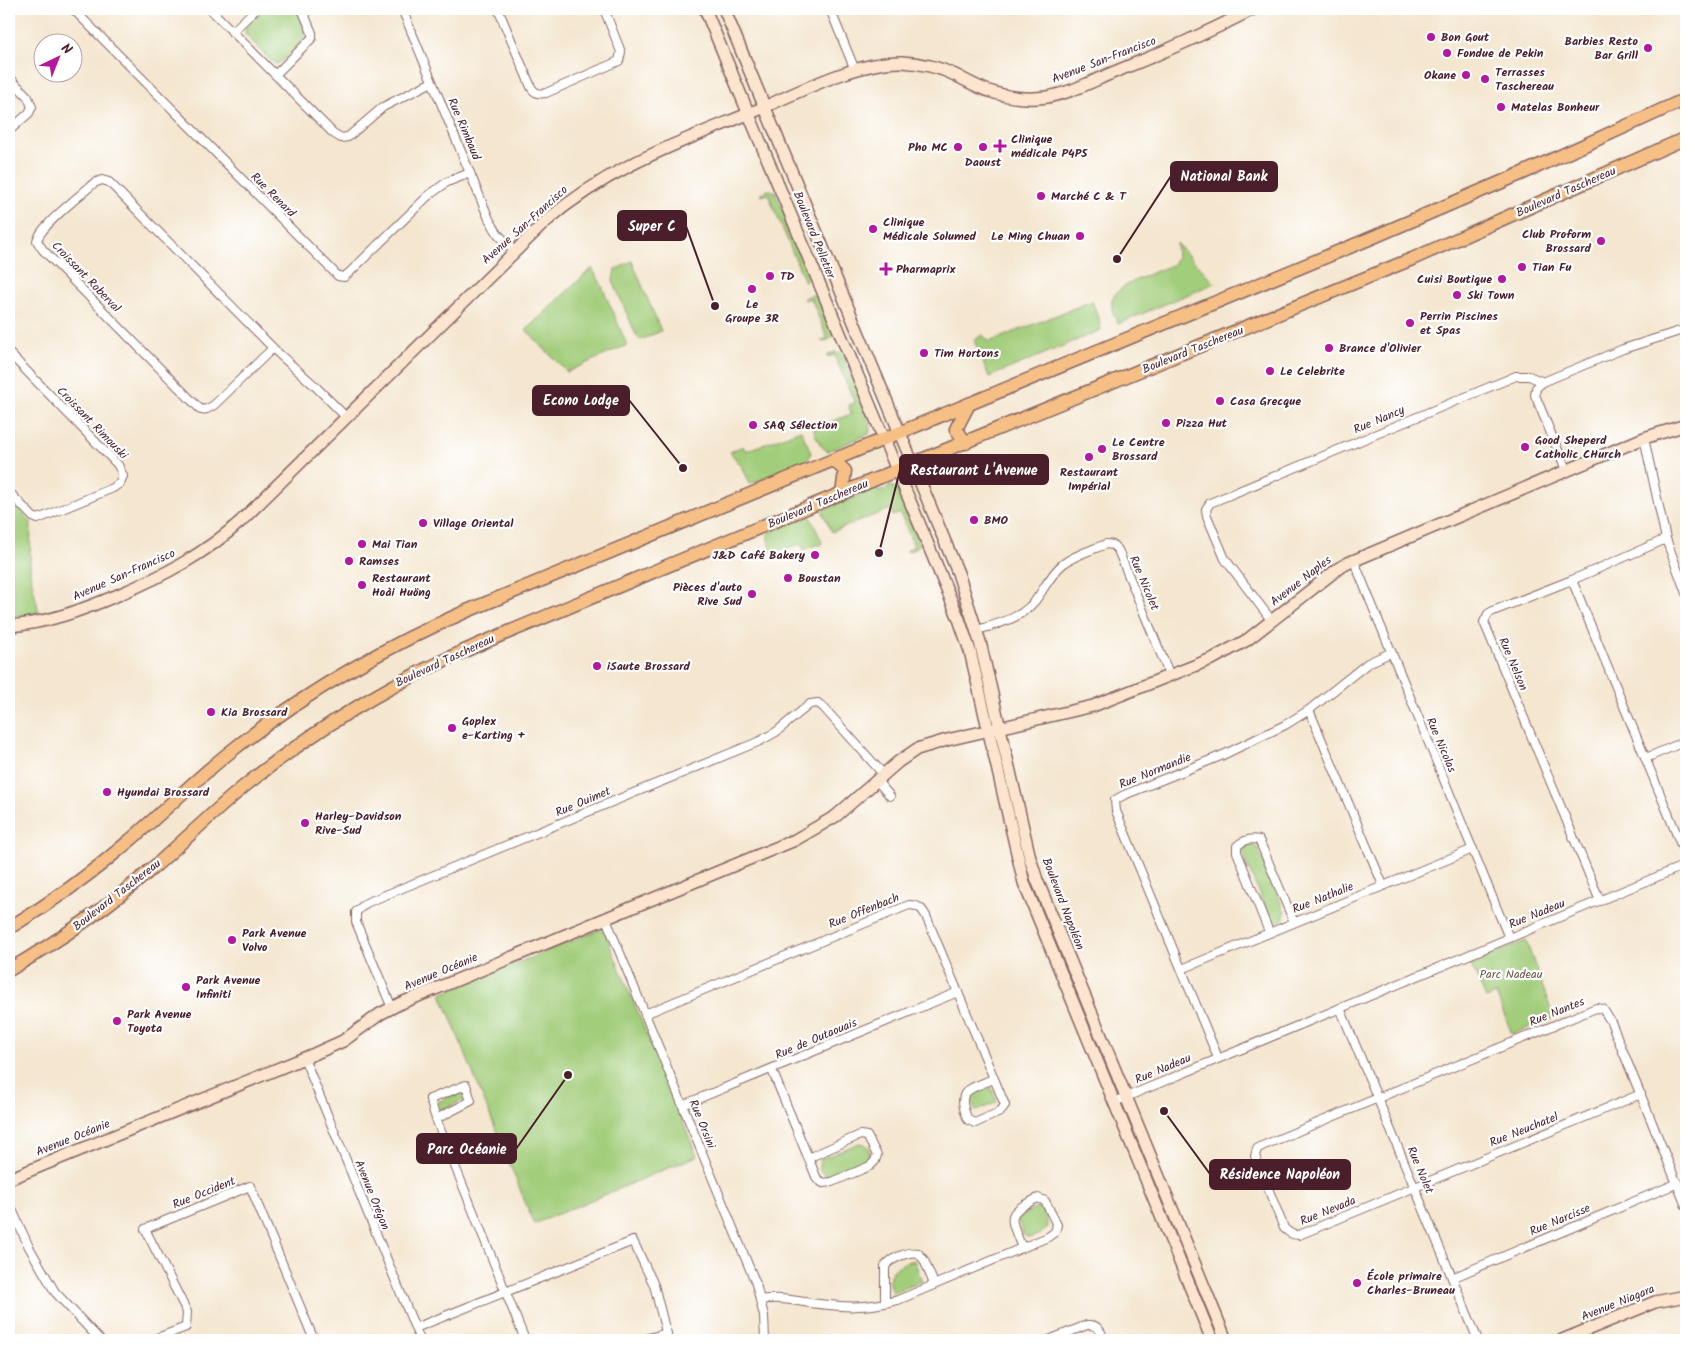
<svg xmlns="http://www.w3.org/2000/svg" width="1695" height="1349" viewBox="0 0 1695 1349" font-family="Kalam,sans-serif">
  <style>
    .green { fill: #a2cd7a; stroke: #767652 }
    .lines { fill: none; stroke-linecap: round; stroke-linejoin: round }
    .street-casing { stroke: #866564; stroke-width: 10 }
    .secondary-casing { stroke: #866564; stroke-width: 14 }
    .primary-casing { stroke: #866564; stroke-width: 15 }
    .street { stroke: #fff; stroke-width: 8 }
    .secondary { stroke: #fbe5cf; stroke-width: 11 }
    .primary { stroke: #f5bf86; stroke-width: 12 }
    .poi-dot { fill: #b5179e; stroke: #fff; stroke-width: 2 }
    .labels { text-anchor: middle; dominant-baseline: central; stroke-width: 4.5; stroke-linejoin: round; paint-order: stroke }
    .poi-label { font-size: 12px; font-weight: bold; fill: #4a1f2b; stroke: #fff; text-anchor: start }
    .street-label { font-size: 12px; fill: #4a1f2b; stroke: #fff }
    .park-label { font-size: 12px; fill: #695c47; stroke: #fff }
    .leader { fill: none; stroke: #4a1f2b; stroke-width: 2 }
    .callout-dot { fill: #4a1f2b; stroke: #fff; stroke-width: 2 }
    .callout { fill: #4a1f2b; stroke: #4a1f2b; stroke-width: 2 }
    .callout-label { font-size: 14px; text-anchor: middle; font-weight: bold; fill: #fff }
  </style>
  <rect width="100%" height="100%" fill="#fff"/>
  <filter id="ink" filterUnits="userSpaceOnUse"><feTurbulence type="fractalNoise" baseFrequency=".02" numOctaves="2"/><feDisplacementMap in="SourceGraphic" scale="10" xChannelSelector="R" yChannelSelector="G"/><feConvolveMatrix kernelMatrix="1 2 1 2 8 2 1 2 1" color-interpolation-filters="sRGB"/></filter>
  <filter id="wash" filterUnits="userSpaceOnUse"><feTurbulence type="fractalNoise" baseFrequency=".0096" numOctaves="4" result="noise"/><feDisplacementMap in="SourceGraphic" scale="20" xChannelSelector="R" yChannelSelector="G"/><feGaussianBlur stdDeviation="1.12" result="paint"/><feColorMatrix in="noise" values="0 0 0 0 0 0 0 0 0 0 0 0 0 0 0 0 0 1.4 0 .05"/><feComposite in="paint" operator="in"/></filter>
  <g filter="url(#wash)">
    <rect width="100%" height="100%" fill="#f4e6cf"/>
    <g class="green">
      <path d="M 264,9 L 297,9 C 300,18 308,30 304,40 L 282,61 L 277,64 L 272,62 L 245,34 L 246,26 Z"/>
      <polygon points="768,190 775,191 810,275 805,282 768,194 761,196 761,193"/>
      <path d="M 1176,243 L 1215,283 L 1118,324 C 1115,317 1110,308 1112,301 C 1114,285 1159,271 1174,264 L 1177,257 Z"/>
      <polygon points="632,261 661,331 641,340 637,337 615,286 613,280 615,270"/>
      <polygon points="592,268 601,284 627,345 567,372 526,330"/>
      <polygon points="812,295 818,296 834,334 830,339 823,342 821,341 827,338 811,298 804,300 805,297"/>
      <polygon points="1092,301 1099,320 1101,330 989,377 974,340 983,335 989,342"/>
      <path d="M 834,352 L 841,353 L 843,355 L 871,426 L 869,434 L 828,451 C 819,448 814,432 812,423 L 813,422 L 816,428 L 851,414 L 849,405 L 855,403 L 834,355 L 827,357 L 828,355 Z"/>
      <polygon points="801,430 811,453 808,460 750,484 743,468 730,452 743,446 746,451"/>
      <polygon points="889,486 894,487 897,490 920,545 908,552 907,550 914,546 900,513 893,516 890,509 832,532 823,513 823,510 877,488 879,492 889,488"/>
      <polygon points="9,499 31,522 30,573 39,613 9,617"/>
      <polygon points="810,516 822,542 821,545 820,546 818,544 804,550 801,544 773,552 768,540 768,533"/>
      <polygon points="1248,845 1254,845 1258,849 1285,913 1283,919 1276,923 1269,918 1243,855 1243,851"/>
      <polygon points="603,928 697,1156 534,1224 441,994"/>
      <polygon points="1526,941 1554,1018 1512,1034 1496,994 1486,998 1470,963"/>
      <polygon points="991,1087 997,1102 976,1111 969,1096"/>
      <polygon points="461,1091 466,1094 466,1099 442,1110 437,1109 438,1102"/>
      <polygon points="859,1143 865,1144 869,1149 870,1156 866,1160 831,1176 825,1175 820,1171 819,1164 821,1159"/>
      <polygon points="1039,1207 1046,1216 1048,1228 1040,1234 1029,1238 1024,1235 1018,1221 1019,1216"/>
      <path d="M 914,1260 L 922,1281 L 893,1293 C 881,1275 898,1263 914,1260 Z"/>
    </g>
  </g>
  <g filter="url(#ink)">
    <g class="lines">
      <g class="street-casing">
        <g id="street">
          <polyline points="73,9 338,276 344,277 350,272 428,196 447,182 470,173"/>
          <polyline points="210,9 333,133 341,138 348,137 383,107 432,82"/>
          <polyline points="402,9 489,219 498,234 514,251"/>
          <path d="M 498,9 L 531,87 C 535,94 539,94 546,93 L 619,61 L 621,52 L 604,9"/>
          <polyline points="830,9 855,70"/>
          <polyline points="232,32 256,9"/>
          <polyline points="276,74 312,38 312,33 302,9"/>
          <polyline points="9,77 28,97 32,107 29,113 9,131"/>
          <path d="M 273,348 L 214,405 L 207,409 L 201,410 L 43,250 L 37,241 C 40,226 81,195 94,183 L 102,180 L 109,182 L 279,354 L 314,385 L 346,417"/>
          <polyline points="9,353 118,465 123,476 120,483 113,488 38,519 33,517 9,492"/>
          <polyline points="1543,382 1536,388 1535,395 1567,472"/>
          <polyline points="1644,438 1666,539 1686,593"/>
          <polyline points="1354,561 1509,938"/>
          <polyline points="1272,621 1225,559 1207,516 1206,509 1210,503 1516,376 1529,376 1543,382 1623,349 1686,329"/>
          <path d="M 977,630 C 1002,623 1026,617 1040,594 C 1047,583 1053,572 1063,564 C 1076,554 1092,550 1106,544 L 1113,545 L 1118,550 L 1170,676"/>
          <polyline points="1309,710 1383,885"/>
          <polyline points="1646,758 1686,741"/>
          <polyline points="877,781 890,796"/>
          <polyline points="1600,901 1484,622 1488,614 1493,611 1572,580 1666,539"/>
          <polyline points="606,919 756,1284 764,1316 765,1340"/>
          <path d="M 1269,932 L 1237,852 L 1237,846 C 1244,840 1250,838 1259,840 L 1294,922"/>
          <polyline points="1182,969 1473,849"/>
          <polyline points="392,1008 356,922 356,912 366,903 760,741 776,732 810,704 818,703 824,708 884,775"/>
          <polyline points="1340,1008 1478,1340"/>
          <path d="M 645,1014 L 909,905 C 918,905 922,908 926,916 L 1005,1105 L 1000,1112 L 975,1123 L 968,1120 C 955,1089 968,1090 993,1079"/>
          <polyline points="304,1058 420,1340"/>
          <polyline points="1218,1058 1116,811 1115,800 1124,795 1223,755 1285,725 1309,710 1368,663 1390,653"/>
          <polyline points="772,1070 817,1179 823,1183 832,1182 870,1166 875,1161 877,1155 867,1136 860,1135 808,1158"/>
          <path d="M 1641,1094 L 1299,1235 C 1292,1235 1289,1233 1284,1228 L 1255,1156 L 1257,1149 L 1262,1146 L 1596,1008 L 1603,1009 L 1611,1022 L 1686,1206"/>
          <polyline points="1114,1102 1683,866 1686,862 1684,852 1572,580"/>
          <polyline points="683,1105 958,992"/>
          <polyline points="436,1119 471,1101 466,1085 430,1099 436,1119 525,1340"/>
          <polyline points="9,1203 29,1247 55,1292 100,1340"/>
          <polyline points="1452,1278 1678,1183"/>
          <path d="M 760,1300 C 777,1297 793,1300 810,1303 C 844,1307 864,1309 898,1300 L 1048,1237 L 1055,1232 L 1057,1225 L 1045,1201 L 1038,1198 C 1004,1214 1010,1216 1022,1248"/>
          <path d="M 885,1303 L 885,1266 C 892,1258 908,1251 918,1253 L 924,1260 L 934,1284"/>
          <polyline points="415,1328 633,1241 654,1285 668,1340"/>
          <polyline points="152,1340 186,1327 187,1312 145,1229 250,1186 314,1340"/>
          <polyline points="641,1340 667,1333"/>
          <path d="M 1049,1340 L 1087,1325 C 1098,1324 1101,1331 1104,1340"/>
        </g>
      </g>
      <g class="secondary-casing">
        <g id="secondary">
          <polyline points="705,9 959,619 970,651 1024,883 1212,1340"/>
          <polyline points="724,9 958,573 980,642 1030,858 1037,880 1226,1340"/>
          <path d="M 9,626 C 48,623 82,610 118,595 C 163,576 205,554 241,521 L 545,222 C 611,165 681,142 760,109 C 800,91 859,61 902,62 C 920,63 939,67 955,75 C 965,80 975,86 986,90 C 1005,97 1026,100 1047,97 C 1070,93 1091,82 1112,73 C 1160,54 1207,33 1253,9"/>
          <polyline points="9,1179 314,1054 343,1041 380,1014 399,1004 795,840 836,816 898,762 917,749 947,740 1093,706 1214,658 1247,640 1339,568 1348,563 1644,438 1686,425"/>
          <polyline points="1562,1340 1655,1302 1686,1296"/>
        </g>
      </g>
      <g class="primary-casing">
        <g id="primary">
          <polyline points="966,443 956,429 969,404"/>
          <polyline points="834,460 845,471 842,494"/>
          <path d="M 9,928 C 51,903 91,874 128,842 C 163,812 195,780 230,752 C 303,694 382,648 467,611 L 1369,239 L 1525,172 L 1686,99"/>
          <path d="M 9,970 C 60,940 109,906 154,867 C 185,840 215,810 247,784 C 318,727 396,680 480,644 L 919,461 L 1412,259 L 1686,138"/>
        </g>
      </g>
      <use href="#street" class="street"/>
      <use href="#secondary" class="secondary"/>
      <use href="#primary" class="primary"/>
    </g>
  </g>
  <g class="poi-dot">
    <circle cx="1431" cy="37" r="5"/>
    <circle cx="1648" cy="48" r="5"/>
    <circle cx="1447" cy="53" r="5"/>
    <circle cx="1466" cy="75" r="5"/>
    <circle cx="1485" cy="79" r="5"/>
    <circle cx="1501" cy="107" r="5"/>
    <path d="M997.5 138.5h5v5h5v5h-5v5h-5v-5h-5v-5h5z"/>
    <circle cx="958" cy="147" r="5"/>
    <circle cx="983" cy="147" r="5"/>
    <circle cx="1041" cy="196" r="5"/>
    <circle cx="873" cy="229" r="5"/>
    <circle cx="1080" cy="236" r="5"/>
    <circle cx="1601" cy="241" r="5"/>
    <circle cx="1522" cy="267" r="5"/>
    <path d="M883.5 261.5h5v5h5v5h-5v5h-5v-5h-5v-5h5z"/>
    <circle cx="770" cy="276" r="5"/>
    <circle cx="1502" cy="279" r="5"/>
    <circle cx="752" cy="289" r="5"/>
    <circle cx="1457" cy="295" r="5"/>
    <circle cx="1410" cy="323" r="5"/>
    <circle cx="1329" cy="348" r="5"/>
    <circle cx="924" cy="353" r="5"/>
    <circle cx="1270" cy="371" r="5"/>
    <circle cx="1220" cy="401" r="5"/>
    <circle cx="1166" cy="423" r="5"/>
    <circle cx="753" cy="425" r="5"/>
    <circle cx="1525" cy="447" r="5"/>
    <circle cx="1102" cy="449" r="5"/>
    <circle cx="1089" cy="457" r="5"/>
    <circle cx="974" cy="520" r="5"/>
    <circle cx="423" cy="523" r="5"/>
    <circle cx="362" cy="544" r="5"/>
    <circle cx="815" cy="555" r="5"/>
    <circle cx="349" cy="561" r="5"/>
    <circle cx="788" cy="578" r="5"/>
    <circle cx="362" cy="585" r="5"/>
    <circle cx="752" cy="594" r="5"/>
    <circle cx="597" cy="666" r="5"/>
    <circle cx="211" cy="712" r="5"/>
    <circle cx="452" cy="728" r="5"/>
    <circle cx="107" cy="792" r="5"/>
    <circle cx="305" cy="823" r="5"/>
    <circle cx="232" cy="940" r="5"/>
    <circle cx="186" cy="987" r="5"/>
    <circle cx="117" cy="1021" r="5"/>
    <circle cx="1357" cy="1283" r="5"/>
  </g>
  <g class="labels">
    <g class="poi-label">
      <text x="1441" y="37">Bon Gout</text>
      <text x="1638" y="41" text-anchor="end">Barbies Resto<tspan x="1638" dy="14">Bar Grill</tspan></text>
      <text x="1457" y="53">Fondue de Pekin</text>
      <text x="1495" y="72">Terrasses<tspan x="1495" dy="14">Taschereau</tspan></text>
      <text x="1456" y="75" text-anchor="end">Okane</text>
      <text x="1511" y="107">Matelas Bonheur</text>
      <text x="1011" y="139">Clinique<tspan x="1011" dy="14">médicale P4P5</tspan></text>
      <text x="948" y="147" text-anchor="end">Pho MC</text>
      <text x="983" y="162" text-anchor="middle">Daoust</text>
      <text x="1051" y="196">Marché C &amp; T</text>
      <text x="883" y="222">Clinique<tspan x="883" dy="14">Médicale Solumed</tspan></text>
      <text x="1591" y="234" text-anchor="end">Club Proform<tspan x="1591" dy="14">Brossard</tspan></text>
      <text x="1070" y="236" text-anchor="end">Le Ming Chuan</text>
      <text x="1532" y="267">Tian Fu</text>
      <text x="896" y="269">Pharmaprix</text>
      <text x="780" y="276">TD</text>
      <text x="1492" y="279" text-anchor="end">Cuisi Boutique</text>
      <text x="1467" y="295">Ski Town</text>
      <text x="752" y="304" text-anchor="middle">Le<tspan x="752" dy="14">Groupe 3R</tspan></text>
      <text x="1420" y="316">Perrin Piscines<tspan x="1420" dy="14">et Spas</tspan></text>
      <text x="1339" y="348">Brance d'Olivier</text>
      <text x="934" y="353">Tim Hortons</text>
      <text x="1280" y="371">Le Celebrite</text>
      <text x="1230" y="401">Casa Grecque</text>
      <text x="1176" y="423">Pizza Hut</text>
      <text x="763" y="425">SAQ Sélection</text>
      <text x="1535" y="440">Good Sheperd<tspan x="1535" dy="14">Catholic CHurch</tspan></text>
      <text x="1112" y="442">Le Centre<tspan x="1112" dy="14">Brossard</tspan></text>
      <text x="1089" y="472" text-anchor="middle">Restaurant<tspan x="1089" dy="14">Impérial</tspan></text>
      <text x="984" y="520">BMO</text>
      <text x="433" y="523">Village Oriental</text>
      <text x="372" y="544">Mai Tian</text>
      <text x="805" y="555" text-anchor="end">J&amp;D Café Bakery</text>
      <text x="359" y="561">Ramses</text>
      <text x="372" y="578">Restaurant<tspan x="372" dy="14">Hoài Huöng</tspan></text>
      <text x="798" y="578">Boustan</text>
      <text x="742" y="587" text-anchor="end">Pièces d'auto<tspan x="742" dy="14">Rive Sud</tspan></text>
      <text x="607" y="666">iSaute Brossard</text>
      <text x="221" y="712">Kia Brossard</text>
      <text x="462" y="721">Goplex<tspan x="462" dy="14">e-Karting +</tspan></text>
      <text x="117" y="792">Hyundai Brossard</text>
      <text x="315" y="816">Harley-Davidson<tspan x="315" dy="14">Rive-Sud</tspan></text>
      <text x="242" y="933">Park Avenue<tspan x="242" dy="14">Volvo</tspan></text>
      <text x="196" y="980">Park Avenue<tspan x="196" dy="14">Infiniti</tspan></text>
      <text x="127" y="1014">Park Avenue<tspan x="127" dy="14">Toyota</tspan></text>
      <text x="1367" y="1276">École primaire<tspan x="1367" dy="14">Charles-Bruneau</tspan></text>
    </g>
    <g class="street-label">
      <text transform="translate(1104 60) rotate(-21)">Avenue San-Francisco</text>
      <text transform="translate(464 129) rotate(67)">Rue Rimbaud</text>
      <text transform="translate(1566 192) rotate(-24)">Boulevard Taschereau</text>
      <text transform="translate(273 195) rotate(45)">Rue Renard</text>
      <text transform="translate(525 225) rotate(-42)">Avenue San-Francisco</text>
      <text transform="translate(814 235) rotate(68)">Boulevard Pelletier</text>
      <text transform="translate(86 277) rotate(46)">Croissant Roberval</text>
      <text transform="translate(1193 350) rotate(-22)">Boulevard Taschereau</text>
      <text transform="translate(1379 420) rotate(-23)">Rue Nancy</text>
      <text transform="translate(92 423) rotate(46)">Croissant Rimouski</text>
      <text transform="translate(818 504) rotate(-23)">Boulevard Taschereau</text>
      <text transform="translate(124 575) rotate(-24)">Avenue San-Francisco</text>
      <text transform="translate(1301 581) rotate(-38)">Avenue Naples</text>
      <text transform="translate(1144 583) rotate(67)">Rue Nicolet</text>
      <text transform="translate(445 661) rotate(-25)">Boulevard Taschereau</text>
      <text transform="translate(1513 664) rotate(67)">Rue Nelson</text>
      <text transform="translate(1441 745) rotate(67)">Rue Nicolas</text>
      <text transform="translate(1155 771) rotate(-22)">Rue Normandie</text>
      <text transform="translate(583 802) rotate(-23)">Rue Ouimet</text>
      <text transform="translate(117 895) rotate(-38)">Boulevard Taschereau</text>
      <text transform="translate(1323 898) rotate(-22)">Rue Nathalie</text>
      <text transform="translate(1063 904) rotate(69)">Boulevard Napoléon</text>
      <text transform="translate(864 911) rotate(-22)">Rue Offenbach</text>
      <text transform="translate(1537 914) rotate(-22)">Rue Nadeau</text>
      <text transform="translate(441 972) rotate(-23)">Avenue Océanie</text>
      <text transform="translate(1557 1012) rotate(-22)">Rue Nantes</text>
      <text transform="translate(816 1039) rotate(-23)">Rue de Outaouais</text>
      <text transform="translate(1163 1069) rotate(-23)">Rue Nadeau</text>
      <text transform="translate(702 1124) rotate(68)">Rue Orsini</text>
      <text transform="translate(1524 1130) rotate(-22)">Rue Neuchatel</text>
      <text transform="translate(73 1138) rotate(-22)">Avenue Océanie</text>
      <text transform="translate(1420 1170) rotate(67)">Rue Nolet</text>
      <text transform="translate(204 1193) rotate(-22)">Rue Occident</text>
      <text transform="translate(372 1195) rotate(68)">Avenue Orégon</text>
      <text transform="translate(1328 1211) rotate(-22)">Rue Nevada</text>
      <text transform="translate(1560 1220) rotate(-23)">Rue Narcisse</text>
      <text transform="translate(1618 1303) rotate(-22)">Avenue Niagara</text>
    </g>
    <g class="park-label">
      <text x="1511" y="974">Parc Nadeau</text>
    </g>
  </g>
  <path class="leader" d="M1117 259L1171 176M715 306L686 226M683 468L629 400M879 553L900 470M568 1075L516 1149M1164 1111L1210 1174"/>
  <g class="callout-dot">
    <circle cx="1117" cy="259" r="5"/>
    <circle cx="715" cy="306" r="5"/>
    <circle cx="683" cy="468" r="5"/>
    <circle cx="879" cy="553" r="5"/>
    <circle cx="568" cy="1075" r="5"/>
    <circle cx="1164" cy="1111" r="5"/>
  </g>
  <g class="callout">
    <rect x="1171" y="162" width="106" height="29" rx="5"/>
    <rect x="618" y="211" width="68" height="29" rx="5"/>
    <rect x="533" y="386" width="96" height="29" rx="5"/>
    <rect x="900" y="455" width="148" height="29" rx="5"/>
    <rect x="417" y="1134" width="99" height="29" rx="5"/>
    <rect x="1210" y="1160" width="140" height="29" rx="5"/>
  </g>
  <g class="callout-label">
    <text x="1224" y="181">National Bank</text>
    <text x="652" y="231">Super C</text>
    <text x="581" y="405">Econo Lodge</text>
    <text x="974" y="475">Restaurant L'Avenue</text>
    <text x="467" y="1154">Parc Océanie</text>
    <text x="1280" y="1179">Résidence Napoléon</text>
  </g>
  <rect width="1695" height="1349" fill="none" stroke="#fff" stroke-width="30"/>
  <g transform="translate(58 58) rotate(43)"><circle r="24" fill="#ffffff" stroke="#b7a5aa"/>
  <path d="M0-4L9 19L0 12L-9 19Z" fill="#b5179e"/>
  <text y="-8" font-size="14" font-weight="bold" text-anchor="middle" fill="#4a1f2b">N</text>
  </g>
</svg>
